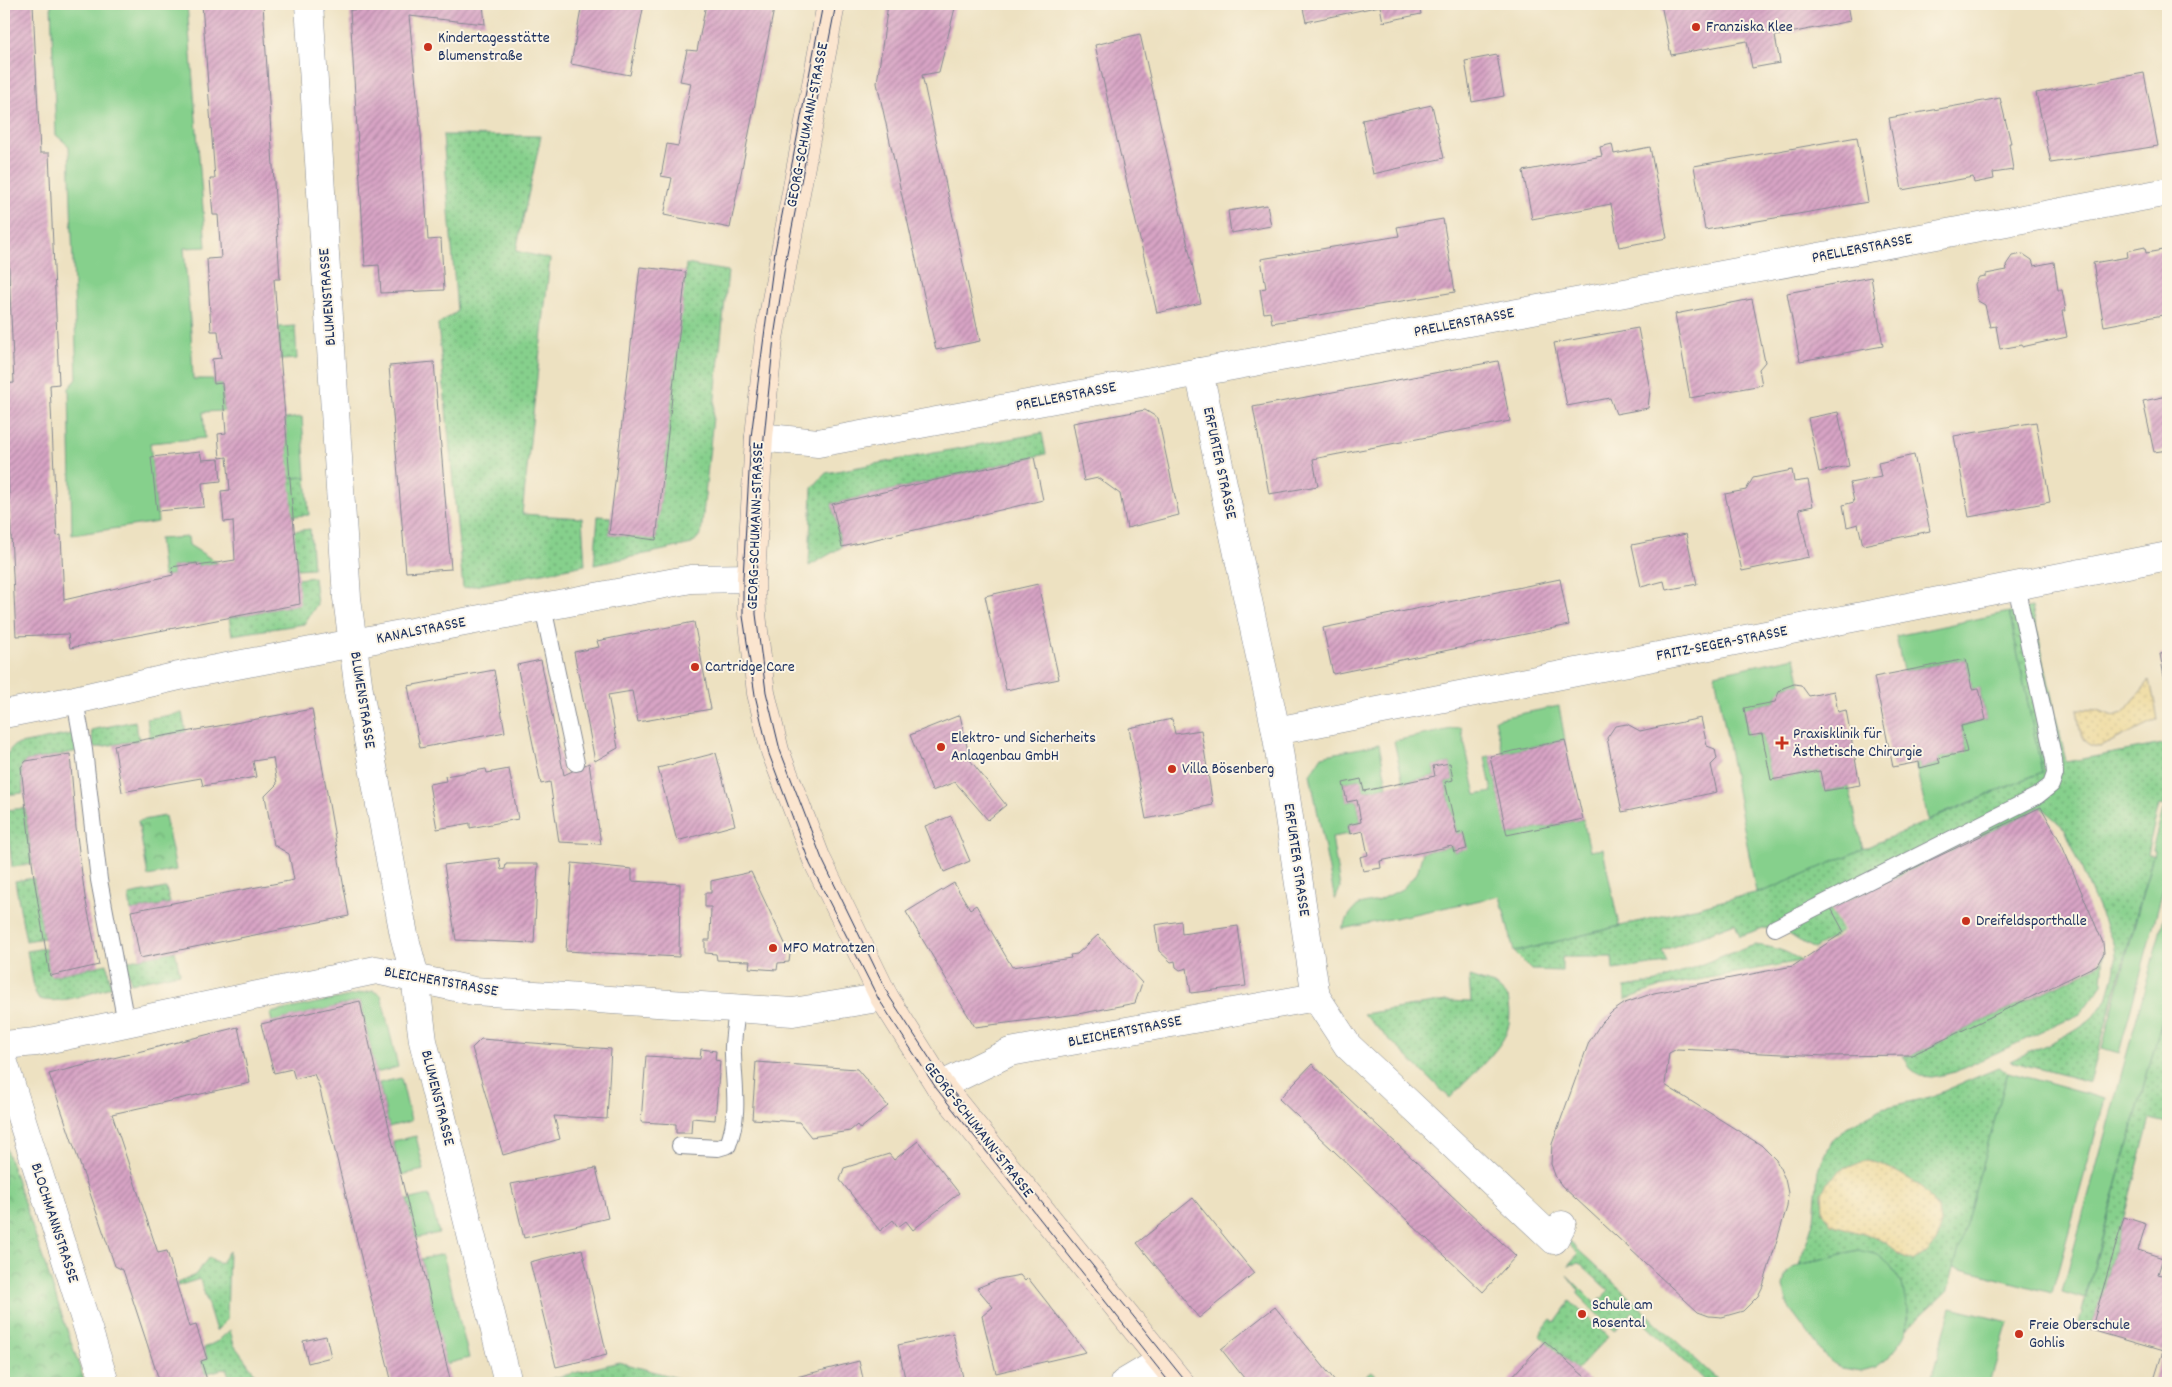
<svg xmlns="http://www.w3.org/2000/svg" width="2172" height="1387" viewBox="0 0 2172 1387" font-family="Dekko,sans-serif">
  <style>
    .grass { fill: url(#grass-dots); stroke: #508075 }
    .sand { fill: url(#sand-dots); stroke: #84847e }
    .park { fill: url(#park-crowns); stroke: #508075 }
    .garden { fill: #86d08c; stroke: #508075 }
    .building { fill: url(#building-hatch) }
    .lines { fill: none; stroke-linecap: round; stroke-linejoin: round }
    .lane-casing { stroke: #848890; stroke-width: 18 }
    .street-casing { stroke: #848890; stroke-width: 29 }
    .secondary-casing { stroke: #848890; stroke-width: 29 }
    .lane { stroke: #fff; stroke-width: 16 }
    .street { stroke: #fff; stroke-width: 28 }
    .secondary { stroke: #fbe5cf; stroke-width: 28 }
    .tram { stroke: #1b2f5e; stroke-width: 1 }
    .poi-dot { fill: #c8321e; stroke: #fcf5e5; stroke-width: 2 }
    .labels { text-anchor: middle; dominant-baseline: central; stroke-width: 4; stroke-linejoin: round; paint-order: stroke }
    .poi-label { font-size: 16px; fill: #1b2f5e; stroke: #fcf5e5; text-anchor: start }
    .street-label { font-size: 16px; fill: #1b2f5e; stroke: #fcf5e5 }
  </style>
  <defs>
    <pattern id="grass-dots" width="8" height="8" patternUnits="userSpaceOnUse" patternTransform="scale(1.25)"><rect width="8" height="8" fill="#86d08c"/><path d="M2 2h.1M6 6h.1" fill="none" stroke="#6da976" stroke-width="1.8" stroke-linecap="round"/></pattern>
    <pattern id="sand-dots" width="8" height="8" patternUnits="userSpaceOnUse" patternTransform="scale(1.25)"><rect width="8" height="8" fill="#eeda9e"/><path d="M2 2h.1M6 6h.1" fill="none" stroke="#ccbb8a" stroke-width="1.8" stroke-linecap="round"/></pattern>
    <pattern id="park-crowns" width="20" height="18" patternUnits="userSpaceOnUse" patternTransform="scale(1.25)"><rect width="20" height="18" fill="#86d08c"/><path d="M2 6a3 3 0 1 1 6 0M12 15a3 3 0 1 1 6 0" fill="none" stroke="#6da976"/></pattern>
    <pattern id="building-hatch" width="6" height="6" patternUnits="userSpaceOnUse" patternTransform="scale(1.25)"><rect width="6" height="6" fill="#d8a4c5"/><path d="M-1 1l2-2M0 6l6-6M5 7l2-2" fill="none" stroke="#ae86a3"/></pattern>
  </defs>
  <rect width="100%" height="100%" fill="#fcf5e5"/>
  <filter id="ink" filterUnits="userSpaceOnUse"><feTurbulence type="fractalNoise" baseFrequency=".02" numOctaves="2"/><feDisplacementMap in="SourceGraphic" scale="10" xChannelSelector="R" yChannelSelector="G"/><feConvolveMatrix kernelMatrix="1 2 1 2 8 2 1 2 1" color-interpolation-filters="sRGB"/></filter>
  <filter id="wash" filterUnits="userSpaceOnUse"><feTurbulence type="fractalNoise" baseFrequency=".0096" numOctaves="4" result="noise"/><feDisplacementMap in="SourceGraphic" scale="20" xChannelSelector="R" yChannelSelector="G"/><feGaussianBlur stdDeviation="1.12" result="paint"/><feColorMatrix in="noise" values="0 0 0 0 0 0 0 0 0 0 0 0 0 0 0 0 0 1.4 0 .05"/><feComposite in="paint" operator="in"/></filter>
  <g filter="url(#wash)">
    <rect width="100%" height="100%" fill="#ede1c1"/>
    <g class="grass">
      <polygon points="443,135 541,136 516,251 550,259 522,514 582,518 585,565 463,588 438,324 457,312"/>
      <polygon points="686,264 728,271 701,534 692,544 594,565 598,516 611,517 609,534 656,539"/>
      <polygon points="295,326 297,359 281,360 279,327"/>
      <polygon points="1042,433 1046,454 832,504 842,547 809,566 812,488 826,473"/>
      <polygon points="306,477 309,515 292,516 289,478"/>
      <polygon points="310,529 313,568 296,569 293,531"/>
      <polygon points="314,577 317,604 304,624 232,635 229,618 299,604 297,579"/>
      <path d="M 2032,607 L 2066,762 L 2168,743 L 2168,807 L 2159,805 L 2147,853 L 2153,855 L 2090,1082 L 2010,1061 C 2039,1047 2093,1029 2107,999 C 2109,994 2110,987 2112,981 C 2116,968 2116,956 2113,943 L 2065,829 L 2041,807 L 1830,909 L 1842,931 L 1814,949 L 1784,932 L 1763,928 L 1740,936 L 1735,923 L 1662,951 L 1667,963 L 1613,970 L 1612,957 L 1562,957 L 1562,971 L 1532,970 L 1514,952 L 1767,890 L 2042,772 L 2009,612 Z"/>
      <polygon points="182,713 186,732 150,738 147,719"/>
      <polygon points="135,721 139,740 94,748 91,730"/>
      <path d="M 76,733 L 79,751 L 26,761 L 21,767 L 23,793 L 4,795 C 4,778 0,756 15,745 Z"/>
      <polygon points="25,808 32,864 12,867 6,810"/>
      <polygon points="34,878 44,938 26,941 15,881"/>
      <polygon points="166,888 170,903 131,911 129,895"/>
      <path d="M 1755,945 C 1773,947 1786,950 1801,961 L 1660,987 L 1625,1000 L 1625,987 L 1657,982 L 1725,955 Z"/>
      <path d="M 45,948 L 51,976 L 107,964 L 111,987 C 90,993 61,1005 39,999 L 35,992 L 27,951 Z"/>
      <polygon points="175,951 180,973 131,983 125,961"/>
      <polygon points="2104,953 2102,984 2080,1014 1955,1072 1932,1077 1920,1076 1910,1068 1903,1055 1912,1055 2094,968 2102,961"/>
      <path d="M 1469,977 L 1494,985 L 1508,997 C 1510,1008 1511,1017 1508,1028 C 1503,1049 1465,1081 1450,1098 L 1363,1014 L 1446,1001 L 1471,1002 Z"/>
      <polygon points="2168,998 2168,1123 2150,1119 2124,1217 2091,1330 2078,1326"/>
      <polygon points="1998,1068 2008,1072 1948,1290 1907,1329 1907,1308 1858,1250 1799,1265 1814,1219 1818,1170 1832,1141 1849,1126 1883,1108 1930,1097"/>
      <polygon points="1570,1242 1721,1383 1708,1383 1632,1312 1614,1331 1577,1294 1579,1291 1567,1275 1596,1304 1609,1291 1579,1263 1568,1265 1578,1254 1568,1244"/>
      <polygon points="229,1251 227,1320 216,1331 200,1279 177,1286 177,1283 195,1275 209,1257 220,1264"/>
      <polygon points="1570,1301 1608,1337 1577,1370 1539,1334 1551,1319 1555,1322"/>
      <polygon points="230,1330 234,1345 254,1372 253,1377 243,1383 232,1383 226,1368 205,1374 201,1361 207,1359 204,1348 218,1341"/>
      <polygon points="619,1362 696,1383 538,1382"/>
      <polygon points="1371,1372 1383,1383 1356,1383"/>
    </g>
    <g class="sand">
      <path d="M 2150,680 L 2158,719 L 2100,747 C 2077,746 2081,728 2077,709 L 2098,710 L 2113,716 L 2123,713 Z"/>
      <path d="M 1864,1161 C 1875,1161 1883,1165 1893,1170 C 1904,1176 1920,1184 1928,1194 C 1948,1220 1943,1247 1914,1261 L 1898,1254 L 1886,1241 L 1831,1224 L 1823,1212 L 1822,1193 L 1827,1182 L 1842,1170 Z"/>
    </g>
    <g class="park">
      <polygon points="165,816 176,870 148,876 138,821"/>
      <polygon points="4,1143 85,1383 4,1383"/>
    </g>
    <g class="garden">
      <polygon points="51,4 187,4 206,247 184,248 191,333 193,379 213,379 214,384 222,383 224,411 203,412 205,438 150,443 158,522 72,535 69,388 77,379 69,146 56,135"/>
      <polygon points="302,417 306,477 289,478 285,419"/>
      <polygon points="188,537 189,545 218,563 198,566 197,563 172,567 173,575 163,576 159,539"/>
      <polygon points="2009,612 2042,772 1928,820 1915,762 1919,762 1921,768 1940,763 1938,758 1967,751 1961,726 1986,720 1979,688 1972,689 1966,659 1903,671 1896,636"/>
      <path d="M 1795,657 L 1801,685 C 1787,683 1778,689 1775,702 L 1744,708 L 1749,736 L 1762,734 L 1771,780 L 1820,771 L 1825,791 L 1849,787 L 1863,849 L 1767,890 L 1756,892 L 1715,674 Z"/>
      <polygon points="1559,706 1565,740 1503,753 1495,719"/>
      <polygon points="1461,727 1476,795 1492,792 1485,757 1490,756 1508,835 1583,819 1590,851 1603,849 1619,926 1514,952 1500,896 1342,929 1350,914 1358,905 1378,901 1402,889 1417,873 1423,852 1452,846 1454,852 1467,848 1463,833 1457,834 1445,782 1453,780 1450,763 1433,766 1435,776 1403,782 1394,741"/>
      <polygon points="1379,744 1387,786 1364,791 1361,779 1343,783 1347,802 1357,800 1361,822 1348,825 1350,834 1332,837 1340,888 1335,900 1310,774 1322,756"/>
      <polygon points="2163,810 2168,812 2168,871 2119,1053 2102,1048 2153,855 2154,851 2152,850"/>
      <polygon points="2168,903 2168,998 2085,1299 2062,1292"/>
      <polygon points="373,991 381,995 398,1067 376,1073 360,1001 272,1022 270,1013"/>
      <polygon points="2008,1072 2105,1099 2052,1293 1954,1267"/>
      <polygon points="401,1078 411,1121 389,1127 379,1083"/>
      <polygon points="416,1136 424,1170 401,1175 393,1141"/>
      <polygon points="429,1195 439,1233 416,1238 407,1200"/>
      <polygon points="1858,1250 1878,1255 1890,1265 1902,1284 1907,1308 1907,1329 1901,1341 1887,1359 1876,1367 1861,1371 1842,1368 1829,1361 1788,1306 1783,1286 1785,1276 1789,1270 1799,1265"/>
      <polygon points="443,1254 469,1358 446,1364 421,1259"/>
      <polygon points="1951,1308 2008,1322 1990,1383 1930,1383"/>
    </g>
    <g id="blocks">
      <g class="building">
        <polygon points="4,4 33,4 40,153 49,153 59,384 50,385 57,536 61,535 64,600 173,575 172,567 197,563 198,566 235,560 233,521 224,522 221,491 230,490 227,457 220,458 218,434 226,433 222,383 214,384 212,359 221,358 218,331 211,331 207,259 221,258 218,215 213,215 210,179 215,179 202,4 263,4 280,279 274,279 300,604 70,648 68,634 16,636 4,392 4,384 14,383 4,157"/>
        <polygon points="408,4 483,4 485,24 409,16 421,134 428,240 441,239 444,290 381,293 379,265 365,266 350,10 408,8"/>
        <polygon points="582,4 644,4 630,75 571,64"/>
        <polygon points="706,4 775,4 730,228 664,215 672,178 661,176 667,144 678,146 691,83 680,81 687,50 697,51"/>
        <polygon points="888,4 956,4 939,72 922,75 980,341 936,350 877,83"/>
        <polygon points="1302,4 1419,4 1421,14 1383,22 1380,6 1306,22"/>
        <polygon points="1661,4 1847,4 1850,21 1775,36 1780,63 1752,68 1747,41 1671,55"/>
        <polygon points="1140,34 1201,303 1157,313 1095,45"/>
        <polygon points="1497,55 1504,96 1472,102 1465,61"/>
        <polygon points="2144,73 2158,146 2051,163 2036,93"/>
        <polygon points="2000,98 2011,143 2009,143 2013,170 1993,173 1994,179 1974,183 1973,177 1902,190 1889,118"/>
        <polygon points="1432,105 1444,158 1373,174 1362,120"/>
        <polygon points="1857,137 1868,202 1705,230 1694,166"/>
        <polygon points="1612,144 1614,154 1650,147 1667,238 1619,247 1611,204 1532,219 1523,171 1602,156 1600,147"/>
        <polygon points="1267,205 1271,226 1231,233 1228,211"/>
        <polygon points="1443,219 1455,292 1272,323 1270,312 1264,313 1260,289 1266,288 1261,259 1399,236 1397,227"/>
        <polygon points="2145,247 2146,253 2168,249 2168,314 2104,326 2093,263 2128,257 2127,251"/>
        <polygon points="2023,254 2032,260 2034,266 2054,262 2058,290 2062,290 2066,311 2062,311 2067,337 2022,347 2022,345 2000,349 1996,326 1990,327 1985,305 1978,301 1975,284 1979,277 1986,276 1986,274 2007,270 2006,265 2012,256"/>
        <polygon points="640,267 686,272 656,540 609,534"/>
        <polygon points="1871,277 1883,346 1800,361 1787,293"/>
        <polygon points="1752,299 1765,362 1759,369 1762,385 1690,398 1675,314"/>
        <polygon points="1638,328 1650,390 1648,408 1616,414 1610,398 1567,406 1554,343"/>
        <polygon points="1498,361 1510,421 1313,459 1318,486 1269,494 1253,407"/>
        <polygon points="434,362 451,569 406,572 389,366"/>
        <polygon points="2168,396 2168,450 2154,452 2143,401"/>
        <polygon points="1145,410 1158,418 1179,515 1127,528 1120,494 1098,478 1084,481 1073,423"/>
        <polygon points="1838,412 1849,466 1819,472 1808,418"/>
        <polygon points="2036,422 2050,502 1969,517 1954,436"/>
        <polygon points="200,452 202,460 219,459 221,481 202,483 204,507 157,511 151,457"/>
        <polygon points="1914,455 1930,531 1863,545 1858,524 1847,527 1843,505 1854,502 1850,483 1881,477 1878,463"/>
        <polygon points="1034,457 1043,500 842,547 832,504"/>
        <polygon points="1792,470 1794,482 1808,480 1813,506 1799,509 1809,557 1742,571 1725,494 1746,490 1753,478"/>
        <polygon points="1686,534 1697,584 1666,590 1664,581 1641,587 1632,545"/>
        <polygon points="1560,579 1569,625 1333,674 1323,628"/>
        <polygon points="1038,584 1059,679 1006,690 985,596"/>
        <polygon points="694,622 711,709 638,722 632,691 608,695 618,748 595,761 574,652 599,647 597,641"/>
        <polygon points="2168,653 2168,694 2167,694 2160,654"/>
        <polygon points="1966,659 1972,689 1979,688 1986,720 1961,726 1967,752 1938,758 1940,763 1920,768 1919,762 1893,767 1874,677"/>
        <polygon points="541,660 564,775 589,763 601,844 559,842 550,782 541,784 517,665"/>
        <polygon points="494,670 505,732 420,748 408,686"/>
        <polygon points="1794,684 1801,685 1809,696 1834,691 1838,712 1846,710 1860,785 1824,791 1820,771 1771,780 1762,734 1749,736 1744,708 1775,702 1779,692 1783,688"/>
        <polygon points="312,709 349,916 140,958 131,911 294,880 289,854 274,845 265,796 277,784 273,758 253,761 256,777 203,786 201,778 122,792 114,745"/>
        <polygon points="960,715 970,760 1006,805 988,820 955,782 932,791 910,735"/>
        <polygon points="1701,718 1707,746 1715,749 1717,759 1711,765 1717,792 1622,812 1607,738 1615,726 1627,724 1640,731"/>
        <polygon points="1172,719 1175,734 1201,730 1213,805 1146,819 1129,728"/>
        <polygon points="1565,740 1583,819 1507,835 1490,756"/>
        <polygon points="716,753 735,825 677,841 658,768"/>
        <polygon points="70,754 76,828 85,897 99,965 50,976 34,878 21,767 26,761"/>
        <polygon points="1450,763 1453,780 1445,782 1457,834 1463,832 1467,849 1454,852 1452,846 1380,861 1381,868 1363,871 1360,857 1368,855 1363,831 1350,834 1348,825 1361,822 1357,800 1347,802 1343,783 1361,779 1364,791 1435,776 1433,766"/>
        <polygon points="486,769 487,773 509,769 518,819 470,828 470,823 437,829 429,784 446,781 445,776"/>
        <polygon points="2041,807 2061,843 2103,943 2104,953 2097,965 1912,1055 1825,1056 1677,1049 1669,1053 1665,1085 1761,1145 1776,1160 1785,1179 1788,1193 1787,1207 1763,1286 1758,1296 1743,1311 1722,1317 1709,1316 1698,1312 1562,1186 1556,1178 1551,1164 1552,1144 1589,1042 1601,1023 1612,1012 1625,1003 1654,993 1793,966 1844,932 1831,908"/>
        <polygon points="951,816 970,861 944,872 925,826"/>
        <polygon points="499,858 501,870 505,869 506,864 538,864 534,943 456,940 444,865"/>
        <polygon points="572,863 632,869 632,881 680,884 679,957 566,951"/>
        <polygon points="751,872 790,954 789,962 778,963 777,970 749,968 750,961 717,960 716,954 705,953 705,940 710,940 711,907 705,907 705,893 711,893 711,881"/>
        <polygon points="954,883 970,909 976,905 1012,967 1071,958 1070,955 1077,954 1098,935 1142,983 1135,1003 1078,1014 975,1027 906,912"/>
        <polygon points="1181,921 1182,934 1238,926 1246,986 1191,993 1187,968 1180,970 1176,967 1175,961 1171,962 1159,951 1155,925"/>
        <polygon points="360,1001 376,1073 451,1383 392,1383 319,1086 314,1074 295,1079 292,1069 274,1073 261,1024"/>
        <polygon points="238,1027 250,1083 112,1114 158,1253 167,1251 189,1327 196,1325 207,1359 201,1361 208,1383 160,1383 123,1270 115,1266 49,1074"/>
        <polygon points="481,1039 611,1049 607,1119 554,1116 560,1139 503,1155 472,1048"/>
        <polygon points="701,1049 716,1051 715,1060 720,1061 715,1120 692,1118 691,1133 676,1133 676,1124 641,1122 646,1056 700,1059"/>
        <polygon points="756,1062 857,1069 888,1106 860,1129 857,1125 850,1131 811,1137 799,1122 752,1119"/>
        <polygon points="1312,1064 1516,1256 1483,1292 1279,1099"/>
        <polygon points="918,1141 959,1193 913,1230 906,1221 898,1227 893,1220 880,1231 840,1180 844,1168 889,1154 894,1160"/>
        <polygon points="596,1168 608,1218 524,1238 511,1184"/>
        <polygon points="1193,1198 1254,1273 1199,1318 1137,1243"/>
        <polygon points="2124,1217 2146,1224 2138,1250 2163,1258 2158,1274 2168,1277 2168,1383 2153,1383 2163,1351 2091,1330"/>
        <polygon points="582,1249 607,1355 556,1367 530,1262"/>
        <polygon points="1020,1275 1025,1281 1028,1278 1086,1352 996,1373 982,1316 993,1307 977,1288 999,1279"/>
        <polygon points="1275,1307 1336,1382 1334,1383 1248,1383 1221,1349"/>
        <polygon points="953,1333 964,1382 906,1383 898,1345"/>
        <polygon points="326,1336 331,1357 308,1363 303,1341"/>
        <polygon points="1545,1341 1577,1370 1592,1383 1513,1383 1509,1380"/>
        <polygon points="859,1361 864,1383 773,1383"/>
      </g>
    </g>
  </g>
  <g filter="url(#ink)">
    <use href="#blocks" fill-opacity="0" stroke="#848890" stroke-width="1"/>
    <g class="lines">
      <g class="lane-casing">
        <g id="lane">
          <polyline points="543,607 576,763"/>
          <polyline points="75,700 84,750 99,880 126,1023"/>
          <polyline points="1775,928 2037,796 2051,785 2055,774 2054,760 2016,586"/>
          <path d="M 680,1146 L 718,1148 L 728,1145 C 740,1113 734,1088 733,1055 C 732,1040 736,1023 737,1008"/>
        </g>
      </g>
      <g class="street-casing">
        <g id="street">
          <polyline points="309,4 347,598 359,691 404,935 415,977 423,1041 508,1383"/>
          <polyline points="1199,372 1276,731 1316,997 1348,1046 1554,1240 1562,1225"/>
          <polyline points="759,437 818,443 2168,192"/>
          <polyline points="4,714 75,700 179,676 691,579 751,578"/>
          <polyline points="1276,731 2168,556"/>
          <polyline points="4,1045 36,1042 376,970 474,991 793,1012 884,997"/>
          <polyline points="4,1063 105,1383"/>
          <polyline points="940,1086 1010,1052 1316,997"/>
          <polyline points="1124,1383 1161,1361"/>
        </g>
      </g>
      <g class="secondary-casing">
        <polyline id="secondary" points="831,4 769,338 759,437 751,578 752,614 761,693 775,751 817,860 884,997 940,1086 1180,1383"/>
      </g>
      <use href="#lane" class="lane"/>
      <use href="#street" class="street"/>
      <use href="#secondary" class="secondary"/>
      <g class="tram">
        <polyline points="823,4 775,251 751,437 743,578 743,616 755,695 769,754 810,864 878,998 936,1088 1170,1383"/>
        <polyline points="836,4 787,253 774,337 764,438 756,578 756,614 766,692 780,750 822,859 889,996 945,1082 1187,1383"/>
      </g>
    </g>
  </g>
  <g class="poi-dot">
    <circle cx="1696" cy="27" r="5"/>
    <circle cx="428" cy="47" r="5"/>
    <circle cx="695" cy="667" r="5"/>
    <path d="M1779.5 735.5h5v5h5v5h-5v5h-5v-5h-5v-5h5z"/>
    <circle cx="941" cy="747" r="5"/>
    <circle cx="1172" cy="769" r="5"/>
    <circle cx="1966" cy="921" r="5"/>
    <circle cx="773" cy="948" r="5"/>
    <circle cx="1582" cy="1314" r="5"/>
    <circle cx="2019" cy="1334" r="5"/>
  </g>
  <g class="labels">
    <g class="poi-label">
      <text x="1706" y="27">Franziska Klee</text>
      <text x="438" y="38">Kindertagesstätte<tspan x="438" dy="18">Blumenstraße</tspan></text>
      <text x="705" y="667">Cartridge Care</text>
      <text x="1793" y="734">Praxisklinik für<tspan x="1793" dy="18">Ästhetische Chirurgie</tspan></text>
      <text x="951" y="738">Elektro- und Sicherheits<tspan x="951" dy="18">Anlagenbau GmbH</tspan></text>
      <text x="1182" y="769">Villa Bösenberg</text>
      <text x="1976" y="921">Dreifeldsporthalle</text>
      <text x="783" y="948">MFO Matratzen</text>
      <text x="1592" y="1305">Schule am<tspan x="1592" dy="18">Rosental</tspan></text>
      <text x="2029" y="1325">Freie Oberschule<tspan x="2029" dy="18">Gohlis</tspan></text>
    </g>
    <g class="street-label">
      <text transform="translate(808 125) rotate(-79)">GEORG-SCHUMANN-STRASSE</text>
      <text transform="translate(1862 249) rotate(-11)">PRELLERSTRASSE</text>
      <text transform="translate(328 297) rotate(-94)">BLUMENSTRASSE</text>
      <text transform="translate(1464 323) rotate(-11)">PRELLERSTRASSE</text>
      <text transform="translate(1066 397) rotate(-11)">PRELLERSTRASSE</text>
      <text transform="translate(1219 463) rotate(78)">ERFURTER STRASSE</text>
      <text transform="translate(756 526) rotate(-88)">GEORG-SCHUMANN-STRASSE</text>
      <text transform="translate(421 631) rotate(-11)">KANALSTRASSE</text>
      <text transform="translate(1722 644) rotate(-11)">FRITZ-SEGER-STRASSE</text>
      <text transform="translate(362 700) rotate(81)">BLUMENSTRASSE</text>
      <text transform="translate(1296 860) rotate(82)">ERFURTER STRASSE</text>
      <text transform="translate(441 982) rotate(10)">BLEICHERTSTRASSE</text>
      <text transform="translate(1125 1032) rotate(-11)">BLEICHERTSTRASSE</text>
      <text transform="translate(437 1098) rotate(76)">BLUMENSTRASSE</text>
      <text transform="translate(978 1130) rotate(52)">GEORG-SCHUMANN-STRASSE</text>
      <text transform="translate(54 1223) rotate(72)">BLOCHMANNSTRASSE</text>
    </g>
  </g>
  <rect width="2172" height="1387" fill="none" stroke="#fcf5e5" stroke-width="20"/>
</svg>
